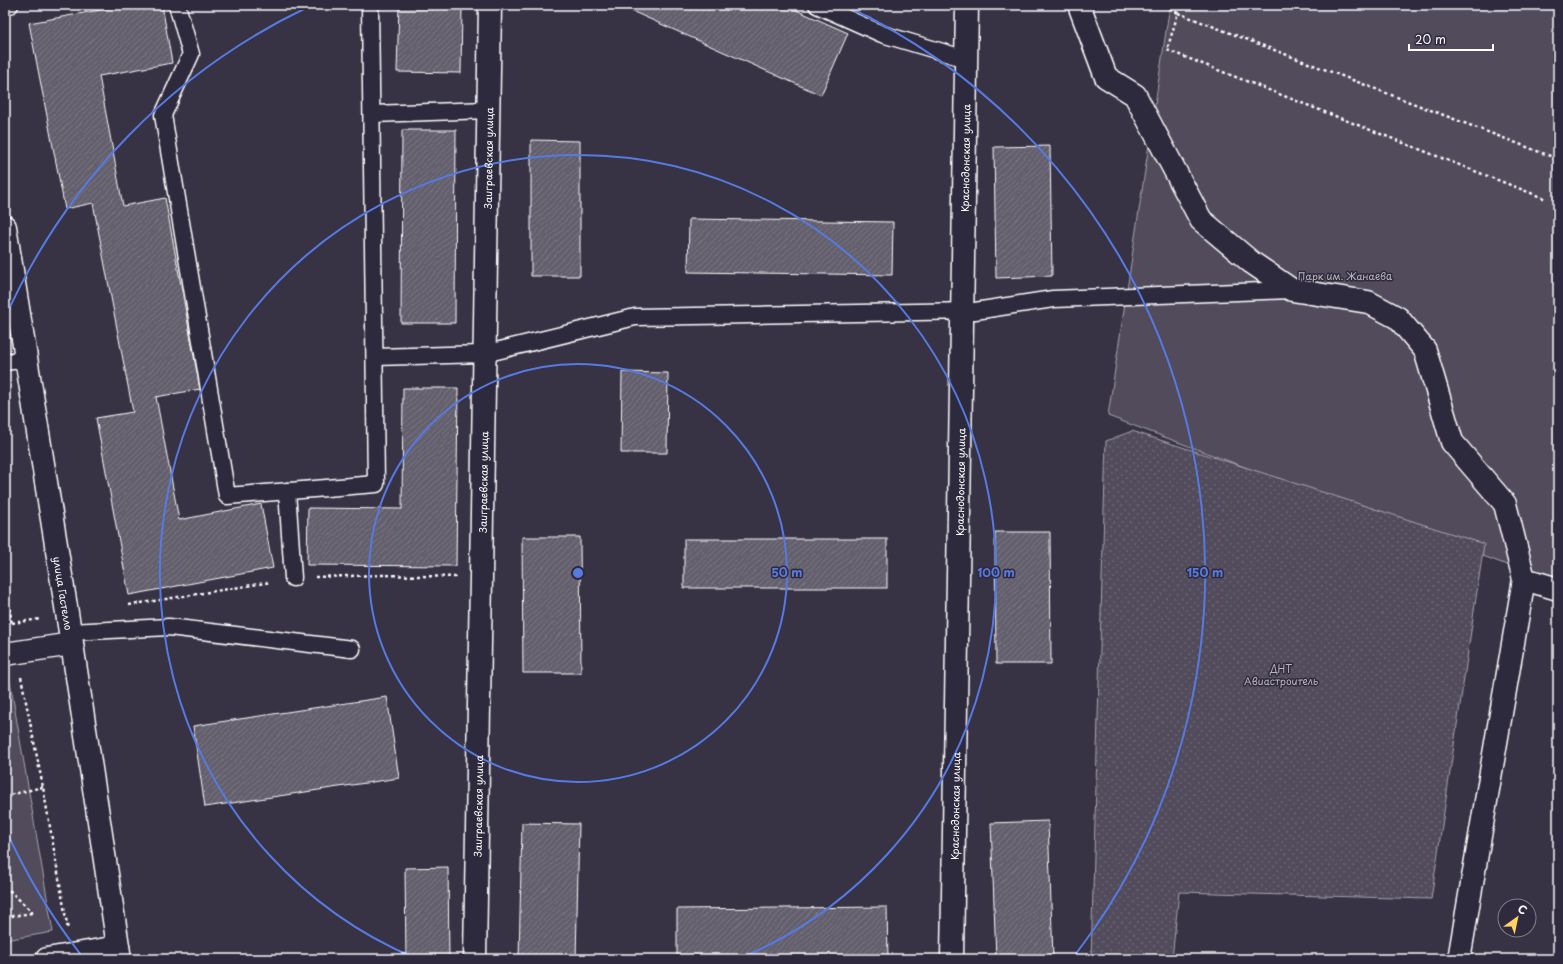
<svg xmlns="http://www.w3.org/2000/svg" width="1563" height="964" viewBox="0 0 1563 964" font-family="'Playpen Sans',sans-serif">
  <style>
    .park { fill: #514c5c; stroke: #a8a6ae }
    .garden { fill: url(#garden-dots); stroke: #a8a6ae }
    .building { fill: url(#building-hatch); stroke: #fff }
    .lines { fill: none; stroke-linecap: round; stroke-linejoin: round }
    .service-casing { stroke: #fff; stroke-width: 19 }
    .minor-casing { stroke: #fff; stroke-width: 25 }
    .tertiary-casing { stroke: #fff; stroke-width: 25 }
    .path { stroke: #fff; stroke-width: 2.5; stroke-dasharray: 3 3; stroke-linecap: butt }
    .service { stroke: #2f2a3d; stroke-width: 16 }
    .minor { stroke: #2f2a3d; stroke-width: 22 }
    .tertiary { stroke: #2f2a3d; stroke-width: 22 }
    .ring { fill: none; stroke: #567ae2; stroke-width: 2 }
    .labels { text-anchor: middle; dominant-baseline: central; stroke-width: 3; stroke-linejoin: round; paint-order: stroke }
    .street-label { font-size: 10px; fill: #fff; stroke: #2f2a3d }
    .park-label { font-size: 10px; fill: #b9b7be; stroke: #2f2a3d }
    .centre { fill: #567ae2; stroke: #2f2a3d; stroke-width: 2 }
    .ring-label { font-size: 12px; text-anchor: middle; font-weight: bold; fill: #567ae2; stroke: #2f2a3d; stroke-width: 3; stroke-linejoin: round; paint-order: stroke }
  </style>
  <defs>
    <pattern id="garden-dots" width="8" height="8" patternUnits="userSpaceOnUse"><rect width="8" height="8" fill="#514c5c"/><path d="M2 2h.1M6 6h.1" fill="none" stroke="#6b6774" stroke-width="1.8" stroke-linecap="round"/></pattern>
    <pattern id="building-hatch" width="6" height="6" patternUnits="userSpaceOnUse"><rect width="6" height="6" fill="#635f6d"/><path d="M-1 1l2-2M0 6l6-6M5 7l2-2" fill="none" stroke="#7a7783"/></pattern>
  </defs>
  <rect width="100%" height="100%" fill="#373345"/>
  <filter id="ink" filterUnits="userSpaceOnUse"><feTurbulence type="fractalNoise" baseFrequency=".025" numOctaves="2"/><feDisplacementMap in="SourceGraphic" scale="8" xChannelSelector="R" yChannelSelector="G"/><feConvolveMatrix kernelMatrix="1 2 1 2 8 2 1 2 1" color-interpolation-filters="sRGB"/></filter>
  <g filter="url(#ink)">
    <g class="park">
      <polygon points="1170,5 1558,5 1558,584 1108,416"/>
      <polygon points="6,658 53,932 5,940 5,659"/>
    </g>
    <polygon class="garden" points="1132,431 1484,544 1431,899 1179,892 1172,959 1091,959 1106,441"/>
    <g class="building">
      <polygon points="127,5 162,5 172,63 99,76 123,206 165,198 200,389 156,397 179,520 261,504 273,568 129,595 96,418 133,412 93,203 65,209 29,23"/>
      <polygon points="399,5 462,5 461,73 397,72"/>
      <polygon points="618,5 785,5 848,33 821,95"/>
      <polygon points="402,130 456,130 455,323 401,323"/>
      <polygon points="531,140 580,141 580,276 531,276"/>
      <polygon points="1050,146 1052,276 996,278 994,147"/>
      <polygon points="689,219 893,222 892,275 688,272"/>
      <polygon points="622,372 668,373 667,453 621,453"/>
      <polygon points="403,388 458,388 456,566 307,565 308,508 402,509"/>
      <polygon points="995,532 1050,532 1051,664 996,664"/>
      <polygon points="522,537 580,537 581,673 523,673"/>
      <rect x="684" y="539" width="203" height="49"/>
      <polygon points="387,697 399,778 205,807 193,726"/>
      <polygon points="1048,821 1053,958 996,959 991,823"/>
      <polygon points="522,823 579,824 576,959 519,959"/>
      <polygon points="448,867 449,959 406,959 405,868"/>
      <polygon points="887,907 888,959 677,959 677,909"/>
    </g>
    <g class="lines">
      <g class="service-casing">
        <g id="service">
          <polyline points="177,5 191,54 163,115 227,496 376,484 370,5"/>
          <polyline points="817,5 882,34 966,59"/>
          <polyline points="5,6 10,5"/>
          <polyline points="372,114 488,110"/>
          <polyline points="375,357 484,354 635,317 975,311 1053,299 1292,290"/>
          <polyline points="5,362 26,359"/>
          <polyline points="287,491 293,578"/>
          <polyline points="70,632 169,627 352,649"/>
        </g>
      </g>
      <g class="minor-casing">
        <g id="minor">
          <polyline points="1079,5 1106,77 1135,95 1201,220 1251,262 1292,290 1368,302 1398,318 1425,350 1452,442 1505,504 1524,579 1558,589"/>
          <polyline points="5,654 72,644"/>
          <polyline points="47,959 118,947"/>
          <path id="s1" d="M 475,959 L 490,5"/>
          <polyline points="1459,959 1524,579"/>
        </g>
      </g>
      <g class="tertiary-casing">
        <g id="tertiary">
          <path id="s2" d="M 5,227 L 72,644 L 120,959"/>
          <path id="s3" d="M 952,959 L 967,5"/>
        </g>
      </g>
      <g class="path">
        <polyline points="1165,5 1178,13 1167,50 1546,199"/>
        <polyline points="1178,13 1558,159"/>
        <polyline points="315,577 383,575 456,577"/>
        <polyline points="5,578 12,625"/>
        <polyline points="129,605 271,582"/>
        <polyline points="12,623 41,619"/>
        <polyline points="21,677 43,787 68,930"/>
        <polyline points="5,796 43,787"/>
        <polyline points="5,886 33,913"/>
        <polyline points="5,917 32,913"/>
      </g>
      <use href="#service" class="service"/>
      <use href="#minor" class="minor"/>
      <use href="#tertiary" class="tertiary"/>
    </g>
  </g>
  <g class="ring">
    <circle cx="578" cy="573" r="209"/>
    <path d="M415 958A418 418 0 1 1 741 958"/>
    <path d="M81 955A627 627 0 0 1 5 828M5 318A627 627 0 0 1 308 7M848 7A627 627 0 0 1 1075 955"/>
  </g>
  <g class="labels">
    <g class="street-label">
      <text stroke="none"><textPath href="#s1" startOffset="801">Заиграевская улица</textPath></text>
      <text stroke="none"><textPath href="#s3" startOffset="801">Краснодонская улица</textPath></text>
      <text stroke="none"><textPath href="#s1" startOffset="477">Заиграевская улица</textPath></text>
      <text stroke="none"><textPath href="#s3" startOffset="477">Краснодонская улица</textPath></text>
      <text stroke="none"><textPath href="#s2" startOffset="371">улица Гастелло</textPath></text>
      <text stroke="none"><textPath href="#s1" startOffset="153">Заиграевская улица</textPath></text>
      <text stroke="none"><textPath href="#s3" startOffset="153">Краснодонская улица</textPath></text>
    </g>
    <g class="park-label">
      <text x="1345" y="275">Парк им. Жанаева</text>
      <text x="1281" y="668">ДНТ<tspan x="1281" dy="12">Авиастроитель</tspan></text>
    </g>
  </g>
  <circle cx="578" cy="573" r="6" class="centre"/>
  <g class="ring-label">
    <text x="787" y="577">50 m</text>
    <text x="996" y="577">100 m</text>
    <text x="1205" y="577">150 m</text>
  </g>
  <rect width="1563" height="964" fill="none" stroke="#2f2a3d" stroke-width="20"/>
  <rect x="10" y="10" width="1543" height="944" fill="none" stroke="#fff" stroke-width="1.5" filter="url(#ink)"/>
  <g transform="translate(1517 918) rotate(33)"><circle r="19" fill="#2f2a3d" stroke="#827f8b"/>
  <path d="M0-3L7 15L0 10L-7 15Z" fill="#ffd166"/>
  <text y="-6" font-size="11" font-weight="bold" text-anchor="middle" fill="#ffffff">С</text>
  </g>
  <path d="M1409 44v6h84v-6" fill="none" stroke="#ffffff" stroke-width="2"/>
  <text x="1415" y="44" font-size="12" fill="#ffffff" stroke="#2f2a3d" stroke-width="3" paint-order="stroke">20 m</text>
</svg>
